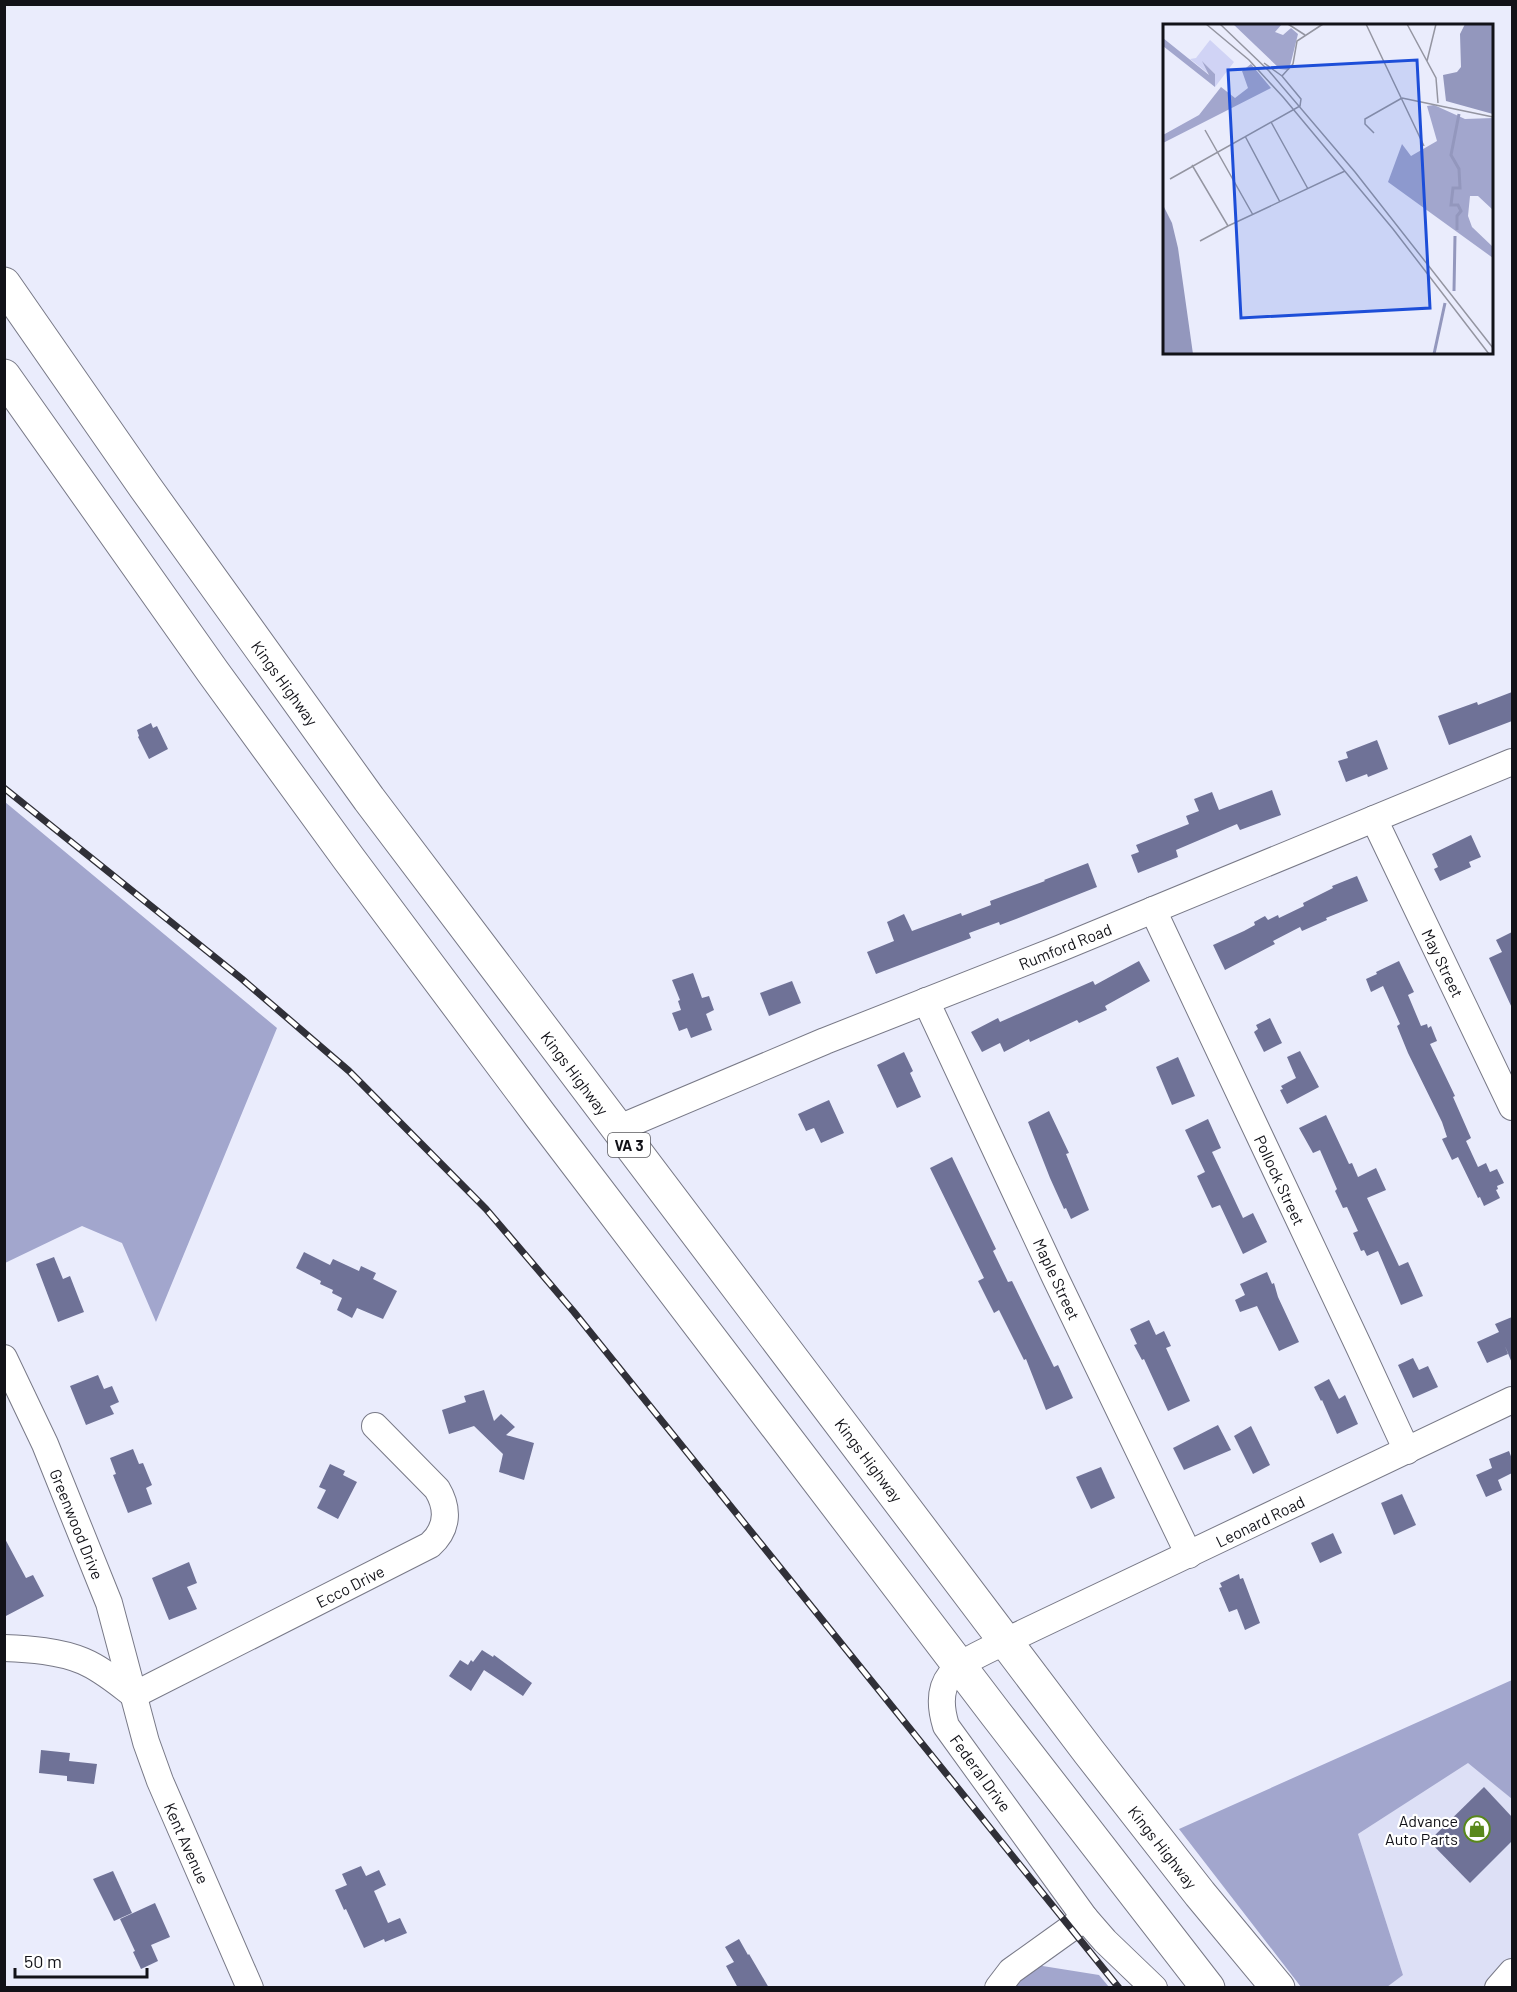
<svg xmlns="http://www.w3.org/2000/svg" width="1517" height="1992" viewBox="0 0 1517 1992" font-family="Barlow,sans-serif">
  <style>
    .built { fill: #dde0f6 }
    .forest { fill: #a2a6cd }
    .building { fill: #6f7297 }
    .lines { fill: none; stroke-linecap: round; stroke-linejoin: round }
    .minor-casing { stroke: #787987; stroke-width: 28 }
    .highway-casing { stroke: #787987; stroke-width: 35 }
    .minor { stroke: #fff; stroke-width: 26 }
    .highway { stroke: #fff; stroke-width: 33 }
    .rail-casing { stroke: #303038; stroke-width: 7 }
    .rail { stroke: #fff; stroke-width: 4.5; stroke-dasharray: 14; stroke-linecap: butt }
    .labels { text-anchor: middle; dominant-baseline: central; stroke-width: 4.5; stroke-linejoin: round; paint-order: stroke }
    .shield { fill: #fff; stroke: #59595d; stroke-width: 1.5 }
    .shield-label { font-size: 15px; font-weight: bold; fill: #121218 }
    .street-label { font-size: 16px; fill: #121218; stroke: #fff }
    .poi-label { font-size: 16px; fill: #121218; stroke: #fff; text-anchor: end }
    .inset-river { fill: none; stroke: #9397bd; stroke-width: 3 }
    .inset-road { fill: none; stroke: #9495a1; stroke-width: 1.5 }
    .view { fill: #1d4ed8; fill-opacity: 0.15; stroke: #1d4ed8; stroke-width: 3 }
    .inset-edge { fill: none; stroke: #121218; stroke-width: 3 }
  </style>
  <rect width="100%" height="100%" fill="#eaecfc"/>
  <polygon class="built" points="1468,1762 1512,1799 1512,1987 1387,1987 1403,1975 1358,1834"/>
  <g class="forest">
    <polygon points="5,802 277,1028 156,1322 122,1243 82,1226 5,1263"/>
    <polygon points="1512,1680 1512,1799 1468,1763 1358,1834 1403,1975 1387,1987 1301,1987 1179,1829"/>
    <polygon points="1030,1964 1099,1975 1109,1987 1004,1988"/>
  </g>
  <g class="building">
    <polygon points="1512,692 1512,721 1449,745 1438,716 1477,702 1478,705"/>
    <polygon points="151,723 153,728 157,726 168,749 149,759 138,737 139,736 137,730"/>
    <polygon points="1377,740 1388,769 1368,777 1367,774 1346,782 1338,761 1348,758 1346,752"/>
    <polygon points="1272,790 1281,815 1240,830 1237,824 1176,850 1178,857 1138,873 1131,855 1139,852 1136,845 1189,824 1186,816 1199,811 1194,799 1212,792 1219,810"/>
    <polygon points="1471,835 1481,857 1469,862 1471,867 1440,881 1434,869 1438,867 1432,854"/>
    <polygon points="1088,863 1097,887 1016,919 1000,925 999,922 969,933 971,938 876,974 867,952 894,941 887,922 904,914 912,931 961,913 962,916 991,905 990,901 1045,881 1044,880"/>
    <polygon points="1357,876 1368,901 1326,918 1327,920 1302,931 1300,927 1273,941 1275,944 1225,970 1213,945 1244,931 1255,925 1254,922 1265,916 1268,920 1278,915 1279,918 1304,906 1303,903 1333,888 1332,886"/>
    <polygon points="1512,932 1512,1008 1489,958 1502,952 1496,940"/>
    <polygon points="1139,961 1150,981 1105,1006 1107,1010 1079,1023 1077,1020 1030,1042 1029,1039 1004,1052 1000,1043 982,1052 971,1032 998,1018 1000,1022 1093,981 1095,985"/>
    <polygon points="1399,961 1414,992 1408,995 1421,1026 1427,1024 1428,1028 1431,1026 1437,1041 1430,1044 1455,1096 1453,1097 1471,1138 1466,1141 1478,1167 1486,1163 1490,1172 1497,1169 1504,1183 1497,1186 1498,1189 1496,1190 1500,1198 1484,1206 1480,1197 1478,1198 1458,1157 1452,1160 1442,1139 1447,1137 1442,1122 1408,1053 1397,1026 1400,1024 1383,986 1371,992 1366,979 1377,974 1376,972"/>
    <polygon points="693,973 702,998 709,996 714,1010 706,1014 712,1030 691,1038 687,1028 679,1031 672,1013 681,1010 678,1001 680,1000 672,980"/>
    <polygon points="792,981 801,1003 769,1016 760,993"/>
    <polygon points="1270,1018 1282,1043 1264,1052 1254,1032 1258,1029 1256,1025"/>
    <polygon points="1300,1051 1319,1087 1287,1104 1280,1090 1283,1089 1281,1086 1296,1078 1287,1057"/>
    <polygon points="904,1052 913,1071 910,1073 921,1097 897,1108 877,1065"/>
    <polygon points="1178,1057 1195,1096 1172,1105 1156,1067"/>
    <polygon points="829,1100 844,1133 821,1143 814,1128 806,1131 798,1114"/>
    <polygon points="1049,1111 1069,1153 1066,1154 1089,1210 1071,1219 1066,1208 1064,1209 1050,1178 1028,1122"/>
    <polygon points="1326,1115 1349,1164 1352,1163 1358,1177 1376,1168 1386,1190 1367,1198 1399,1266 1408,1262 1423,1296 1401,1305 1378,1251 1367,1256 1364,1250 1361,1251 1353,1233 1358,1231 1347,1207 1343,1208 1335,1191 1337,1189 1320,1150 1313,1153 1299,1128"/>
    <polygon points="1208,1119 1221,1148 1212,1152 1243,1218 1253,1213 1267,1242 1243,1254 1220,1205 1212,1208 1197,1176 1205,1172 1185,1130"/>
    <polygon points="952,1157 996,1249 993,1251 1008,1282 1012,1281 1054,1367 1058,1365 1073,1398 1046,1410 1026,1359 1024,1360 999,1310 994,1313 978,1281 984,1278 930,1168"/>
    <polygon points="304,1252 330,1265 333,1259 359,1271 361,1266 376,1273 373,1279 397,1291 383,1319 357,1308 352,1318 337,1310 342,1298 332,1293 333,1290 320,1284 321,1281 296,1268"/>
    <polygon points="54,1257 63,1279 70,1276 84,1312 58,1322 36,1264"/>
    <polygon points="1267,1272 1272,1284 1274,1283 1278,1297 1299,1342 1279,1351 1257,1306 1240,1312 1235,1300 1245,1295 1240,1284"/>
    <polygon points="1512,1317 1512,1363 1505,1346 1508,1354 1487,1363 1477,1342 1499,1332 1495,1324"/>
    <polygon points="1149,1320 1156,1335 1164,1331 1171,1346 1166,1348 1190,1401 1168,1411 1144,1359 1142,1360 1134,1345 1137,1344 1130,1329"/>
    <polygon points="1413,1358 1419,1370 1428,1366 1438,1387 1413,1398 1398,1365"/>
    <polygon points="98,1375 104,1389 112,1386 119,1402 110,1406 114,1414 86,1425 70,1386"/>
    <polygon points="1329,1379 1339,1399 1345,1395 1358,1424 1337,1434 1322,1400 1321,1401 1314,1387"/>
    <polygon points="484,1390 494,1421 501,1414 515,1427 506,1435 534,1443 524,1480 499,1472 503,1454 474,1426 449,1434 442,1410 466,1402 464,1396"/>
    <polygon points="1218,1425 1231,1450 1184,1470 1173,1448"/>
    <polygon points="1251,1426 1270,1465 1253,1474 1234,1436"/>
    <polygon points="133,1449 139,1464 143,1463 152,1485 146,1488 152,1504 128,1513 113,1475 116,1474 110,1458"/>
    <polygon points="1509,1451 1512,1459 1512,1473 1498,1480 1502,1490 1486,1497 1476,1475 1492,1468 1489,1459"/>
    <polygon points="330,1464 345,1471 343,1475 357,1482 338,1519 317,1508 326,1490 319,1487"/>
    <polygon points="1101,1467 1115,1498 1091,1509 1076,1477"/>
    <polygon points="1402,1494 1416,1525 1394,1535 1381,1503"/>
    <polygon points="1333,1533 1342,1553 1320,1563 1311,1543"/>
    <polygon points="4,1537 26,1578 33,1575 44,1596 4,1617"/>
    <polygon points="189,1562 197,1583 187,1587 197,1609 169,1620 152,1578"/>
    <polygon points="1239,1574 1240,1579 1243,1578 1260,1623 1245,1630 1237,1609 1229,1612 1219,1588 1222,1587 1220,1583"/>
    <polygon points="482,1650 493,1657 494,1655 532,1683 523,1696 484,1670 471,1691 449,1676 460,1660 468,1665 471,1660 473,1662"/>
    <polygon points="41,1750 70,1753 69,1761 97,1764 94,1784 67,1781 67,1776 39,1773"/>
    <polygon points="1484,1787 1512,1817 1512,1841 1470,1883 1429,1841"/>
    <polygon points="361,1866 366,1876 379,1870 386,1885 374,1891 388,1923 400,1918 407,1933 385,1942 384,1939 364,1948 346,1909 344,1910 335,1890 347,1885 342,1874"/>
    <polygon points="113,1871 132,1913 114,1921 93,1879"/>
    <polygon points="155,1903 170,1937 151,1945 158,1961 141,1969 133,1952 135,1951 120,1919"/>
    <polygon points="739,1939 748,1955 749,1954 769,1988 738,1988 726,1966 734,1962 725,1947"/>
  </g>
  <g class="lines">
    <g class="minor-casing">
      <g id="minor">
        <polyline points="1374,819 1512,1107"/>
        <polyline points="1153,910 1360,1349 1407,1451"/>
        <polyline points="926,1001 1055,1277 1189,1555"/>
        <polyline points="617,1129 825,1041 1061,948 1512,762"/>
        <polyline points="4,1358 45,1444 109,1603 146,1742 160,1781 250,1988"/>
        <path d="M 4,1648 C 30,1649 59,1651 83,1661 C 102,1669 118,1683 134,1695"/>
        <path d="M 134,1695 L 430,1545 C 448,1529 449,1509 437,1489 L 375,1426"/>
        <polyline points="998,1988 1011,1971 1085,1918"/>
        <path d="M 1154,1988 L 1105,1941 L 1085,1918 L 946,1726 C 929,1671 965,1662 1006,1641 L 1512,1400"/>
        <polyline points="1498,1988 1512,1972"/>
      </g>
    </g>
    <g class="highway-casing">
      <g id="highway">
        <polyline points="4,284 145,487 369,799 1089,1752 1200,1894 1278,1988"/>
        <polyline points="4,376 213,672 349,859 540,1115 996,1714 1208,1988"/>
      </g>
    </g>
    <use href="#minor" class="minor"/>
    <use href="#highway" class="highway"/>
    <g class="rail-casing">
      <polyline id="rail" points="4,788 242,979 349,1071 486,1209 574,1312 1119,1988"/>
    </g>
    <use href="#rail" class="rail"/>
  </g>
  <defs>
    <g id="shop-ring" transform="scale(1.35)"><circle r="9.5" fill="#fff" stroke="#59881b" stroke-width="1.5"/><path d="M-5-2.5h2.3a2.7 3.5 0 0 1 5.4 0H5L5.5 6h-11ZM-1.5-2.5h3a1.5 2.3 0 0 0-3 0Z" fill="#59881b"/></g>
  </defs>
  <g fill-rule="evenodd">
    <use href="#shop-ring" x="1477" y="1829"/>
  </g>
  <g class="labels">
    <rect class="shield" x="608" y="1133" width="42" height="24" rx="4.5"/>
    <g class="shield-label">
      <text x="629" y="1145">VA 3</text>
    </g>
    <g class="street-label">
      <text transform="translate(285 683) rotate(54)">Kings Highway</text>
      <text transform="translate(1065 946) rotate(-22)">Rumford Road</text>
      <text transform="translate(1443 963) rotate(64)">May Street</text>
      <text transform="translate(575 1073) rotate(53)">Kings Highway</text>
      <text transform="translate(1280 1180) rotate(65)">Pollock Street</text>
      <text transform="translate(1057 1279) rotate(65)">Maple Street</text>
      <text transform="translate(869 1460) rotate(53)">Kings Highway</text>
      <text transform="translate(1260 1521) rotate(-26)">Leonard Road</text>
      <text transform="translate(77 1524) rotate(68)">Greenwood Drive</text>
      <text transform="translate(350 1586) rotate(-27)">Ecco Drive</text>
      <text transform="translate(981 1773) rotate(54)">Federal Drive</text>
      <text transform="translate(187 1843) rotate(66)">Kent Avenue</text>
      <text transform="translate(1163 1847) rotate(52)">Kings Highway</text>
    </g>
    <g class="poi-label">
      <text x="1458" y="1820">Advance<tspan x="1458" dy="18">Auto Parts</tspan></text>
    </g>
  </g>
  <g transform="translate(1163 24)">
    <rect width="330" height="330" fill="#eaecfc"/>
    <path d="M 47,16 L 71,38 L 52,63 L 52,50 L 40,38 L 47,51 L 27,35 L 33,34 Z" fill="#d0d3f5"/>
    <path d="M 70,0 L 119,0 L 112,8 L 120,11 L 128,4 L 135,10 L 126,46 L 117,45 ZM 0,14 L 46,51 L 39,37 L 52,50 L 52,63 L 0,22 ZM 88,40 L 108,64 L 0,119 L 0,111 L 36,91 L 58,63 L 72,74 L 85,64 L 79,47 ZM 271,81 L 302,95 L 330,94 L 330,186 L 315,172 L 307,172 L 305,192 L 309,203 L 330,223 L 330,234 L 225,158 L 239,120 L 248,132 L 274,117 L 264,82 Z" fill="#a2a6cd"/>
    <path d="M 302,0 L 330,0 L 330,90 L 283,77 L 280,51 L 294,48 L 298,43 L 297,10 ZM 0,181 L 9,199 L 15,224 L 30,330 L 0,330 Z" fill="#9397bd"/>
    <path class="inset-river" d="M 294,206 L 294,192 L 298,187 L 295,181 L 288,181 L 290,164 L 297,164 L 296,145 L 288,131 L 296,90M 291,267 L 292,212M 271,330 L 282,279"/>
    <path class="inset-road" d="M 43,0 L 86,36 L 120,73 L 230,205 L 326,330M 57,0 L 106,47 L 192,148 L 330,324M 125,0 L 142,11M 203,0 L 261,122M 244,0 L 273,54 L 275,79M 264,37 L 273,0M 119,52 L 130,40 L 134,17 L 160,0M 239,74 L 330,93M 108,98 L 145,165M 42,106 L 90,191M 211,109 L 202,100 L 202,95 L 239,74M 82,112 L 117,178M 29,141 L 65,202 L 182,147M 7,155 L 137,82 L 138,75 L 119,52 L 101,39M 37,217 L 65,202"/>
    <path class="view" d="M 254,36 L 267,284 L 78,294 L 65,46 Z"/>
    <rect width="330" height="330" class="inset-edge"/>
  </g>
  <rect width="1517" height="1992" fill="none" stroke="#121218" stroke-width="12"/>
  <path d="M15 1968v9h132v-9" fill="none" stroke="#121218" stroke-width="3"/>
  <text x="24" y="1968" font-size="18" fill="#121218" stroke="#ffffff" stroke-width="4.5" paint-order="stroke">50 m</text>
</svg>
